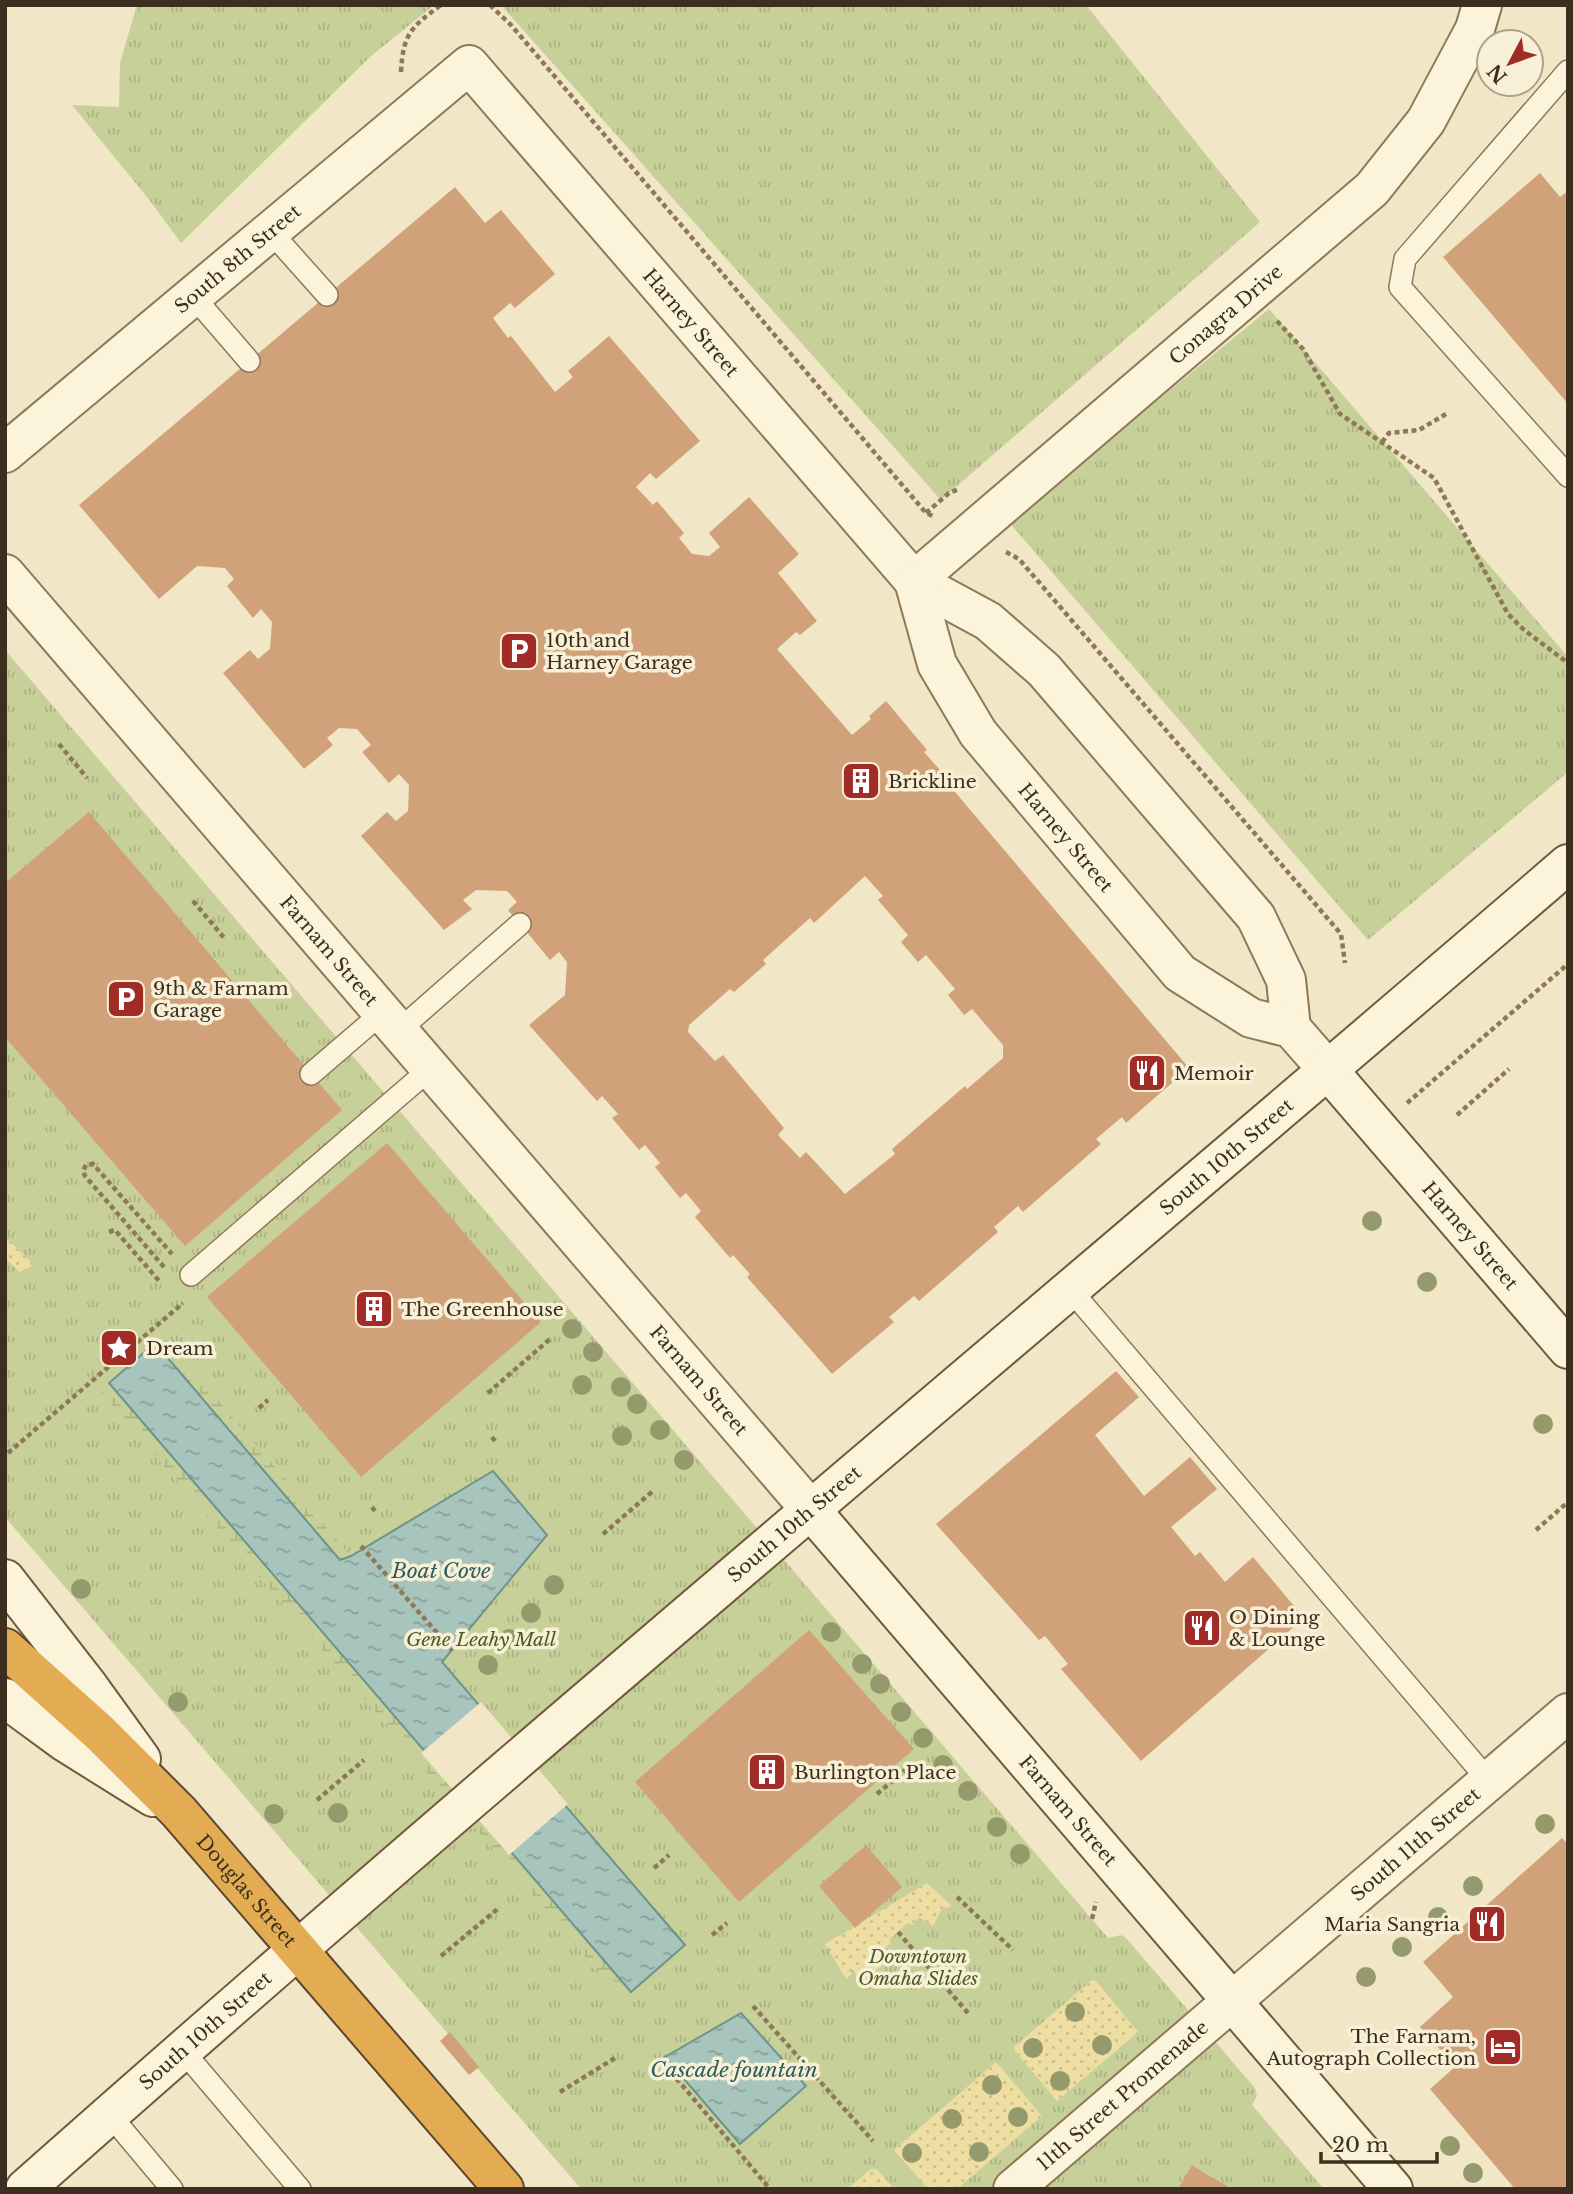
<svg xmlns="http://www.w3.org/2000/svg" width="1573" height="2194" viewBox="0 0 1573 2194" font-family="'Libre Baskerville',serif">
  <style>
    .grass { fill: url(#grass-tufts) }
    .wetland { fill: url(#wetland-marsh) }
    .sand { fill: url(#sand-dots) }
    .water { fill: url(#water-ripples); stroke: #6d948c; stroke-width: 2 }
    .pier { fill: #f1e6c5 }
    .building { fill: #d1a279; fill-rule: evenodd }
    .lines { fill: none; stroke-linecap: round; stroke-linejoin: round }
    .lane-casing { stroke: #8e785a; stroke-width: 24 }
    .street-casing { stroke: #8e785a; stroke-width: 42 }
    .secondary-casing { stroke: #70593d; stroke-width: 42 }
    .highway-casing { stroke: #5b462e; stroke-width: 42 }
    .path { stroke: #8e785a; stroke-width: 4.5; stroke-dasharray: 5 3.5; stroke-linecap: butt }
    .lane { stroke: #fbf3da; stroke-width: 21 }
    .street { stroke: #fbf3da; stroke-width: 38 }
    .secondary { stroke: #fbf3da; stroke-width: 38 }
    .highway { stroke: #e4ac52; stroke-width: 38 }
    .tree { fill: #959a6c }
    .labels { text-anchor: middle; dominant-baseline: central; stroke-width: 7; stroke-linejoin: round; paint-order: stroke }
    .street-label { font-size: 19px; fill: #3d2f1f; stroke: #f8f0d6 }
    .poi-label { font-size: 19px; fill: #3d2f1f; stroke: #f8f0d6; text-anchor: start }
    .park-label { font-size: 19px; font-style: italic; fill: #4a5b24; stroke: #f8f0d6 }
    .water-label { font-size: 21px; font-style: italic; fill: #2d5d5d; stroke: #f8f0d6 }
  </style>
  <defs>
    <pattern id="grass-tufts" width="24" height="20" patternUnits="userSpaceOnUse" patternTransform="scale(1.75)"><rect width="24" height="20" fill="#c7d098"/><path d="M3 7l-1-3M5 7V3M7 7l1-3M15 17l-1-3M17 17v-4M19 17l1-3" fill="none" stroke="#acb383"/></pattern>
    <pattern id="wetland-marsh" width="20" height="14" patternUnits="userSpaceOnUse" patternTransform="scale(1.75)"><rect width="20" height="14" fill="#c7d098"/><path d="M1 5h8M5 5V1M11 12h8M15 12V8" fill="none" stroke="#acb383"/></pattern>
    <pattern id="sand-dots" width="8" height="8" patternUnits="userSpaceOnUse" patternTransform="scale(1.75)"><rect width="8" height="8" fill="#eedea1"/><path d="M2 2h.1M6 6h.1" fill="none" stroke="#cdbf8a" stroke-width="1.8" stroke-linecap="round"/></pattern>
    <pattern id="water-ripples" width="26" height="14" patternUnits="userSpaceOnUse" patternTransform="scale(1.75)"><rect width="26" height="14" fill="#a7c4bd"/><path d="M2 4q2-2 4 0t4 0M15 11q2-2 4 0t4 0" fill="none" stroke="#89a099"/></pattern>
  </defs>
  <rect width="100%" height="100%" fill="#f1e6c5"/>
  <g class="grass">
    <polygon points="137,5 434,5 371,56 181,243 151,202 72,105 119,107 120,63"/>
    <polygon points="501,5 1086,5 1260,222 941,500"/>
    <polygon points="1269,309 1568,657 1568,772 1368,940 1009,522"/>
    <polygon points="5,650 1108,1938 1121,1935 1126,1938 1255,2088 1257,2096 1252,2105 1324,2189 581,2189 5,1517"/>
  </g>
  <g class="wetland">
    <polygon points="163,1336 350,1555 340,1560 155,1343"/>
    <polygon points="109,1383 631,1992 622,1999 100,1391"/>
  </g>
  <g class="sand">
    <polygon points="5,1237 34,1265 20,1272 5,1258"/>
    <polygon points="927,1883 951,1905 948,1908 943,1907 933,1926 919,1917 913,1924 914,1926 908,1923 889,1940 891,1943 877,1954 884,1960 881,1963 883,1965 873,1972 871,1970 858,1977 851,1968 849,1969 852,1974 846,1979 825,1944"/>
    <polygon points="1092,1980 1096,1981 1138,2032 1057,2101 1015,2051 1014,2047"/>
    <polygon points="996,2062 1042,2116 957,2189 928,2189 894,2150"/>
    <polygon points="871,2169 877,2169 894,2189 848,2189"/>
  </g>
  <g class="water">
    <polygon points="155,1343 340,1560 351,1556 493,1471 547,1535 442,1662 685,1945 631,1992 109,1383"/>
    <polygon points="741,2013 806,2086 740,2144 665,2057"/>
  </g>
  <polygon class="pier" points="481,1702 568,1804 509,1855 421,1753"/>
  <g class="building">
    <polygon points="1540,173 1560,197 1568,191 1568,404 1443,257"/>
    <path d="M 455,187 L 485,223 L 501,210 L 555,274 L 515,308 L 510,303 L 493,318 L 508,338 L 511,336 L 555,392 L 573,377 L 568,371 L 609,336 L 700,441 L 656,479 L 650,473 L 636,487 L 653,505 L 657,501 L 684,533 L 679,538 L 692,554 L 709,556 L 720,547 L 709,533 L 749,497 L 799,554 L 778,573 L 817,621 L 800,635 L 796,632 L 777,649 L 852,735 L 871,719 L 869,716 L 886,701 L 927,750 L 924,752 L 946,777 L 944,779 L 1189,1068 L 1126,1123 L 1122,1117 L 1096,1139 L 1101,1144 L 1023,1212 L 1018,1206 L 994,1227 L 998,1232 L 919,1301 L 914,1296 L 889,1317 L 894,1322 L 832,1374 L 747,1277 L 750,1274 L 733,1255 L 730,1258 L 695,1217 L 701,1211 L 686,1193 L 680,1198 L 655,1167 L 660,1163 L 645,1145 L 639,1150 L 612,1118 L 618,1114 L 602,1096 L 597,1101 L 529,1025 L 565,995 L 567,962 L 559,952 L 550,960 L 520,924 L 508,910 L 517,902 L 507,891 L 476,890 L 463,900 L 472,909 L 444,930 L 361,836 L 387,812 L 396,821 L 408,811 L 409,785 L 399,774 L 389,783 L 362,752 L 371,745 L 357,729 L 339,728 L 327,738 L 333,745 L 304,769 L 223,673 L 250,650 L 258,659 L 270,649 L 272,622 L 261,609 L 253,618 L 227,586 L 234,579 L 225,568 L 197,566 L 159,599 L 79,505 ZM 865,876 L 883,896 L 878,900 L 908,935 L 901,942 L 918,962 L 926,955 L 955,989 L 948,995 L 964,1015 L 972,1009 L 1003,1045 L 1003,1058 L 967,1089 L 965,1086 L 892,1149 L 895,1154 L 845,1194 L 806,1152 L 800,1158 L 778,1135 L 784,1128 L 723,1055 L 715,1061 L 688,1032 L 689,1025 L 730,989 L 734,992 L 766,964 L 763,960 L 810,918 L 814,923 Z"/>
    <polygon points="89,812 342,1110 185,1246 5,1037 5,883"/>
    <polygon points="387,1143 541,1322 361,1477 207,1297"/>
    <polygon points="1116,1371 1139,1397 1095,1435 1144,1496 1190,1457 1217,1489 1171,1527 1195,1556 1200,1552 1225,1582 1253,1557 1304,1618 1141,1761 1061,1669 1068,1664 1045,1636 1039,1640 936,1524"/>
    <polygon points="809,1630 914,1749 739,1902 635,1782"/>
    <polygon points="1562,1838 1568,1844 1568,2189 1515,2189 1430,2089 1455,2067 1420,2027 1453,1997 1423,1962"/>
    <polygon points="866,1845 902,1887 855,1928 819,1886"/>
    <polygon points="450,2032 479,2067 469,2075 440,2041"/>
    <polygon points="1192,2165 1206,2174 1233,2189 1178,2189"/>
  </g>
  <g class="lines">
    <g class="lane-casing">
      <g id="lane">
        <polyline points="1568,71 1405,259 1400,287 1568,476"/>
        <polyline points="270,231 327,295"/>
        <polyline points="193,296 249,361"/>
        <polyline points="397,1032 520,924"/>
        <polyline points="311,1074 382,1013"/>
        <polyline points="191,1275 430,1069"/>
        <polyline points="1069,1288 1489,1781"/>
        <polyline points="183,2051 300,2189"/>
        <polyline points="110,2115 172,2189"/>
      </g>
    </g>
    <g class="street-casing">
      <g id="street">
        <path id="s1" d="M 5,453 L 469,65 L 914,581 L 988,621 L 1044,670 L 1256,917 L 1286,980 L 1291,1028 L 1327,1069"/>
        <path id="s2" d="M 5,574 L 810,1509"/>
        <path id="s3" d="M 914,581 L 1372,189 L 1426,121 L 1475,29 L 1482,5"/>
        <path id="s4" d="M 914,581 L 937,664 L 978,733 L 1180,973 L 1251,1018 L 1291,1028"/>
        <path id="s5" d="M 1013,2189 L 1568,1713"/>
      </g>
    </g>
    <g class="secondary-casing">
      <g id="secondary">
        <path id="s6" d="M 1327,1069 L 1568,1349"/>
        <path id="s7" d="M 810,1509 L 1393,2189"/>
        <polyline points="5,1579 89,1687 141,1759"/>
        <polyline points="5,1698 65,1742 153,1797"/>
        <path id="s8" d="M 25,2189 C 532,1739 1054,1307 1568,864"/>
      </g>
    </g>
    <g class="highway-casing">
      <g id="highway">
        <path id="s9" d="M 5,1648 L 100,1733 L 179,1812 L 504,2189"/>
      </g>
    </g>
    <g class="path">
      <polyline points="490,5 511,25 926,513 933,516"/>
      <path d="M 401,72 C 403,34 411,27 441,5"/>
      <polyline points="1277,321 1303,349 1340,414 1434,478 1508,614 1524,630 1568,663"/>
      <polyline points="1382,442 1389,433 1419,430 1446,414"/>
      <polyline points="926,513 949,493 959,489"/>
      <polyline points="1006,552 1019,559 1341,934 1345,963"/>
      <polyline points="59,744 87,778"/>
      <polyline points="193,901 226,940"/>
      <polyline points="1407,1103 1568,964"/>
      <polyline points="1457,1115 1509,1069"/>
      <polyline points="109,1232 115,1230 160,1282"/>
      <polyline points="164,1267 85,1176 83,1171 86,1165 93,1164 172,1254"/>
      <polyline points="488,1393 550,1339"/>
      <polyline points="259,1408 268,1400"/>
      <polyline points="492,1437 495,1441"/>
      <polyline points="8,1453 183,1303"/>
      <polyline points="372,1507 375,1511"/>
      <polyline points="1536,1530 1568,1502"/>
      <polyline points="603,1534 653,1491"/>
      <polyline points="361,1546 452,1650"/>
      <polyline points="877,1794 905,1770"/>
      <polyline points="317,1800 364,1760"/>
      <polyline points="654,1868 669,1855"/>
      <polyline points="957,1897 1013,1950"/>
      <polyline points="1092,1919 1096,1902"/>
      <polyline points="898,1932 968,2013"/>
      <polyline points="712,1935 727,1923"/>
      <polyline points="441,1956 500,1907"/>
      <polyline points="753,2006 873,2141"/>
      <polyline points="660,2059 770,2189"/>
      <polyline points="560,2092 615,2058"/>
    </g>
    <use href="#lane" class="lane"/>
    <use href="#street" class="street"/>
    <use href="#secondary" class="secondary"/>
    <use href="#highway" class="highway"/>
  </g>
  <g class="tree">
    <circle cx="1372" cy="1221" r="10"/>
    <circle cx="1427" cy="1282" r="10"/>
    <circle cx="572" cy="1329" r="10"/>
    <circle cx="593" cy="1352" r="10"/>
    <circle cx="582" cy="1385" r="10"/>
    <circle cx="621" cy="1387" r="10"/>
    <circle cx="637" cy="1404" r="10"/>
    <circle cx="1543" cy="1424" r="10"/>
    <circle cx="660" cy="1430" r="10"/>
    <circle cx="622" cy="1436" r="10"/>
    <circle cx="684" cy="1460" r="10"/>
    <circle cx="554" cy="1585" r="10"/>
    <circle cx="81" cy="1589" r="10"/>
    <circle cx="531" cy="1613" r="10"/>
    <circle cx="831" cy="1632" r="10"/>
    <circle cx="509" cy="1639" r="10"/>
    <circle cx="862" cy="1664" r="10"/>
    <circle cx="488" cy="1665" r="10"/>
    <circle cx="880" cy="1684" r="10"/>
    <circle cx="178" cy="1702" r="10"/>
    <circle cx="901" cy="1712" r="10"/>
    <circle cx="923" cy="1738" r="10"/>
    <circle cx="943" cy="1765" r="10"/>
    <circle cx="968" cy="1791" r="10"/>
    <circle cx="338" cy="1813" r="10"/>
    <circle cx="274" cy="1814" r="10"/>
    <circle cx="1545" cy="1824" r="10"/>
    <circle cx="997" cy="1827" r="10"/>
    <circle cx="1020" cy="1854" r="10"/>
    <circle cx="1473" cy="1886" r="10"/>
    <circle cx="1438" cy="1917" r="10"/>
    <circle cx="1402" cy="1947" r="10"/>
    <circle cx="1366" cy="1977" r="10"/>
    <circle cx="1075" cy="2012" r="10"/>
    <circle cx="1102" cy="2045" r="10"/>
    <circle cx="1033" cy="2048" r="10"/>
    <circle cx="1060" cy="2081" r="10"/>
    <circle cx="992" cy="2085" r="10"/>
    <circle cx="1018" cy="2117" r="10"/>
    <circle cx="952" cy="2119" r="10"/>
    <circle cx="1450" cy="2146" r="10"/>
    <circle cx="979" cy="2152" r="10"/>
    <circle cx="912" cy="2153" r="10"/>
    <circle cx="1473" cy="2173" r="10"/>
  </g>
  <defs>
    <g id="parking-square" transform="scale(2.0125)"><rect x="-9" y="-9" width="18" height="18" rx="4" fill="#a12b26" stroke="#f8f0d6"/><path d="M-3.5-5.5H1a3.5 3.5 0 0 1 0 7H-1V5.5H-3.5ZM-1-3.4V-.6H.8a1.4 1.4 0 0 0 0-2.8Z" fill="#fff"/></g>
    <g id="building-square" transform="scale(2.0125)"><rect x="-9" y="-9" width="18" height="18" rx="4" fill="#a12b26" stroke="#f8f0d6"/><path d="M-4-6H4V6H1V3H-1V6H-4ZM-2.5-4.3h1.7v1.8h-1.7ZM.8-4.3h1.7v1.8H.8ZM-2.5-1h1.7V.8h-1.7ZM.8-1h1.7V.8H.8Z" fill="#fff"/></g>
    <g id="restaurant-square" transform="scale(2.0125)"><rect x="-9" y="-9" width="18" height="18" rx="4" fill="#a12b26" stroke="#f8f0d6"/><path d="M-5-6h1v4h1v-4h1v4h1v-4h1v5L-1.5 .5V6h-2V.5L-5-1ZM5-6V6H3V1.5H1.5Q1.5-4 5-6Z" fill="#fff"/></g>
    <g id="sight-square" transform="scale(2.0125)"><rect x="-9" y="-9" width="18" height="18" rx="4" fill="#a12b26" stroke="#f8f0d6"/><path d="M0-6L1.8-2.2L6-1.7L2.9 1.2L3.7 5.4L0 3.3L-3.7 5.4L-2.9 1.2L-6-1.7L-1.8-2.2Z" fill="#fff"/></g>
    <g id="hotel-square" transform="scale(2.0125)"><rect x="-9" y="-9" width="18" height="18" rx="4" fill="#a12b26" stroke="#f8f0d6"/><path d="M-6-4.5h1.5V1H6V5H4.5V3h-9V5H-6ZM-4 0a1.8 1.8 0 1 1 3.6 0ZM.5 0V-2.5h3Q6-2.5 6 0Z" fill="#fff"/></g>
  </defs>
  <g fill-rule="evenodd">
    <use href="#parking-square" x="519" y="651"/>
    <use href="#building-square" x="861" y="781"/>
    <use href="#parking-square" x="126" y="999"/>
    <use href="#restaurant-square" x="1147" y="1073"/>
    <use href="#building-square" x="374" y="1309"/>
    <use href="#sight-square" x="119" y="1348"/>
    <use href="#restaurant-square" x="1202" y="1628"/>
    <use href="#building-square" x="767" y="1772"/>
    <use href="#restaurant-square" x="1487" y="1924"/>
    <use href="#hotel-square" x="1503" y="2047"/>
  </g>
  <g class="labels">
    <g class="street-label">
      <text stroke="none"><textPath href="#s1" startOffset="303">South 8th Street</textPath></text>
      <text stroke="none"><textPath href="#s3" startOffset="410">Conagra Drive</textPath></text>
      <text stroke="none"><textPath href="#s1" startOffset="945">Harney Street</textPath></text>
      <text stroke="none"><textPath href="#s4" startOffset="303">Harney Street</textPath></text>
      <text stroke="none"><textPath href="#s2" startOffset="497">Farnam Street</textPath></text>
      <text stroke="none"><textPath href="#s8" startOffset="1584">South 10th Street</textPath></text>
      <text stroke="none"><textPath href="#s6" startOffset="220">Harney Street</textPath></text>
      <text stroke="none"><textPath href="#s2" startOffset="1064">Farnam Street</textPath></text>
      <text stroke="none"><textPath href="#s8" startOffset="1017">South 10th Street</textPath></text>
      <text stroke="none"><textPath href="#s7" startOffset="397">Farnam Street</textPath></text>
      <text stroke="none"><textPath href="#s5" startOffset="530">South 11th Street</textPath></text>
      <text stroke="none"><textPath href="#s9" startOffset="343">Douglas Street</textPath></text>
      <text stroke="none"><textPath href="#s8" startOffset="240">South 10th Street</textPath></text>
      <text stroke="none"><textPath href="#s5" startOffset="144">11th Street Promenade</textPath></text>
    </g>
    <g class="poi-label">
      <text x="546" y="640">10th and<tspan x="546" dy="22">Harney Garage</tspan></text>
      <text x="888" y="781">Brickline</text>
      <text x="153" y="988">9th &amp; Farnam<tspan x="153" dy="22">Garage</tspan></text>
      <text x="1174" y="1073">Memoir</text>
      <text x="401" y="1309">The Greenhouse</text>
      <text x="146" y="1348">Dream</text>
      <text x="1229" y="1617">O Dining<tspan x="1229" dy="22">&amp; Lounge</tspan></text>
      <text x="794" y="1772">Burlington Place</text>
      <text x="1460" y="1924" text-anchor="end">Maria Sangria</text>
      <text x="1476" y="2036" text-anchor="end">The Farnam,<tspan x="1476" dy="22">Autograph Collection</tspan></text>
    </g>
    <g class="park-label">
      <text x="481" y="1639">Gene Leahy Mall</text>
      <text x="918" y="1956">Downtown<tspan x="918" dy="22">Omaha Slides</tspan></text>
    </g>
    <g class="water-label">
      <text x="441" y="1571">Boat Cove</text>
      <text x="734" y="2070">Cascade fountain</text>
    </g>
  </g>
  <rect width="1573" height="2194" fill="none" stroke="#3d2f1f" stroke-width="14"/>
  <g transform="translate(1510 63) rotate(229)"><circle r="33" fill="#f8f0d6" stroke="#ada38d" stroke-width="2"/>
  <path d="M0-5L12 26L0 18L-12 26Z" fill="#a12b26"/>
  <text y="-10" font-size="19" font-weight="bold" text-anchor="middle" fill="#3d2f1f">N</text>
  </g>
  <path d="M1321 2152v10h116v-10" fill="none" stroke="#3d2f1f" stroke-width="3.5"/>
  <text x="1332" y="2152" font-size="21" fill="#3d2f1f" stroke="#f8f0d6" stroke-width="5" paint-order="stroke">20 m</text>
</svg>
